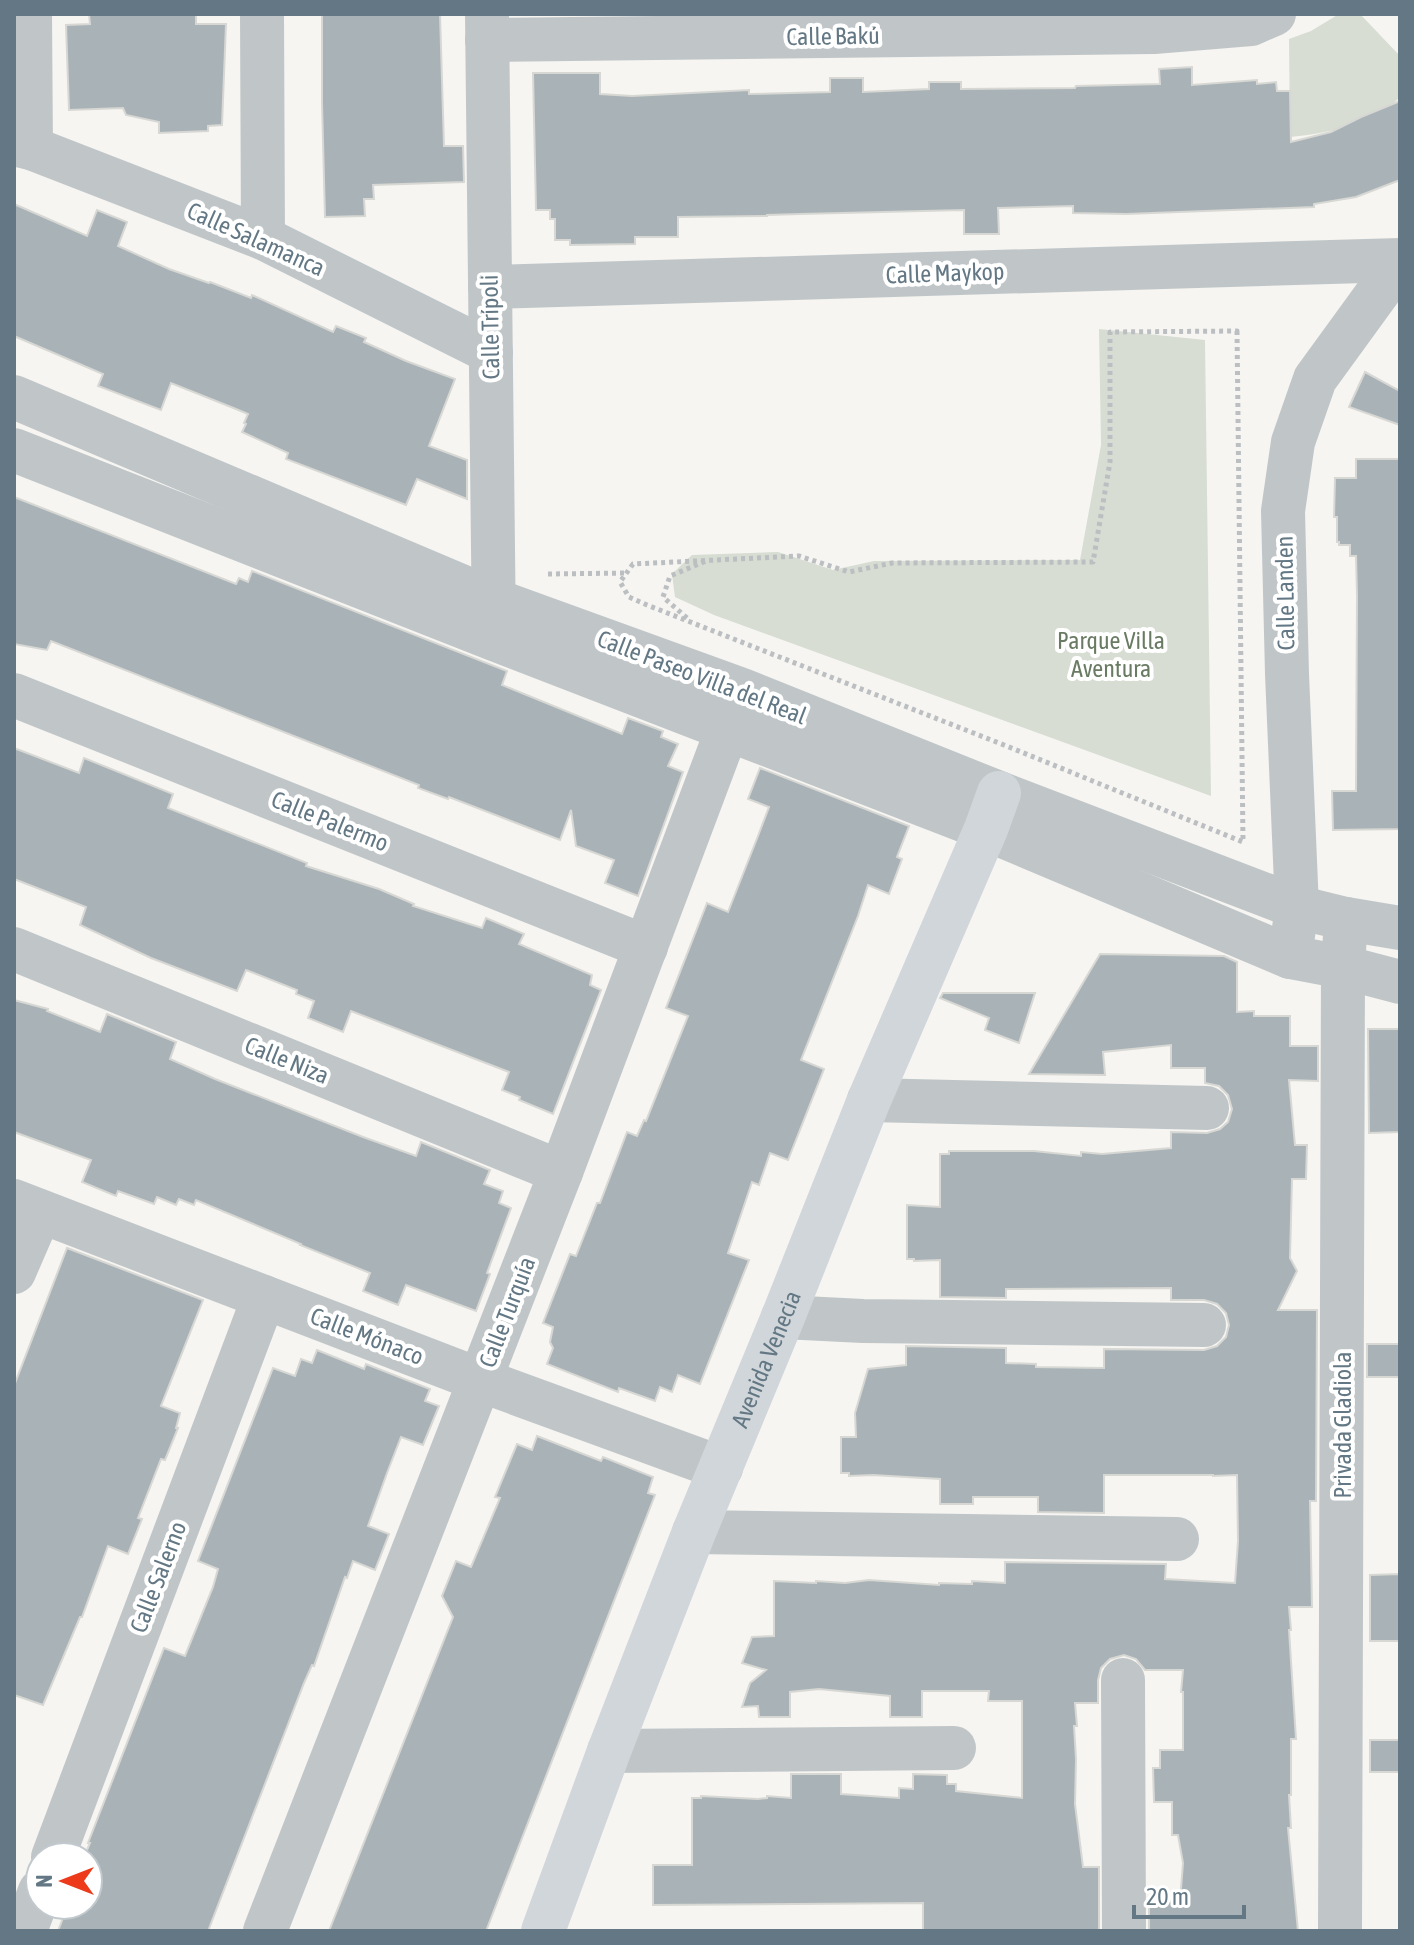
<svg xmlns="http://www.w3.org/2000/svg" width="1414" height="1945" viewBox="0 0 1414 1945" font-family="'Asap Condensed',sans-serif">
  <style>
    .green { fill: #d7ddd2 }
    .building { fill: #a9b3b7; stroke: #d7d7d4; stroke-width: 2 }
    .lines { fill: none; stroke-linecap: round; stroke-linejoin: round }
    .path { stroke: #bcbfc1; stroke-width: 5; stroke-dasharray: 4 4; stroke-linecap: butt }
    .minor { stroke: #c0c6c8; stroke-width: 44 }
    .tertiary { stroke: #c0c6c8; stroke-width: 44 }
    .secondary { stroke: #d1d6da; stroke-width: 44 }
    .labels { text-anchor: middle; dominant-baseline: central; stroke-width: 8; stroke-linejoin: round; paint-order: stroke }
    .street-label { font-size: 24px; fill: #637884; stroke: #fff }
    .park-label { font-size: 24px; fill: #697b62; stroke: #fff }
  </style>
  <rect width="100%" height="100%" fill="#f6f5f2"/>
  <g class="green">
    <path d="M 1339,14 L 1360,14 L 1400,56 L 1400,97 C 1375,124 1325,134 1290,137 L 1289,39 L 1311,31 Z"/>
    <polygon points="1099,329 1205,340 1211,796 714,615 675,597 672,574 692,555 778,552 833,570 874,561 1080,560 1101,445"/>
  </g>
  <g class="building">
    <polygon points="89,14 196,14 196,24 226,24 222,125 208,126 208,131 159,133 159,122 126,115 123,108 69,110 66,25 90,24"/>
    <polygon points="322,14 440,14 444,146 463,146 464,182 373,185 374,199 364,199 365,216 325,217 322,103"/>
    <polygon points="1192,67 1192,85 1257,80 1257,84 1276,82 1277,91 1290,91 1291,142 1331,132 1361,117 1400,101 1400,180 1356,197 1314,204 1314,207 1126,214 1073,213 1073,206 998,208 999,234 964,234 964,210 800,214 767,215 767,216 678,217 678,237 635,237 635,244 570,245 570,240 555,240 555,219 550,219 550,210 536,210 533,73 600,73 600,94 632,96 749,90 749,94 830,92 830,78 863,78 863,92 929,89 929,82 961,82 961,89 1075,88 1076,86 1160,84 1159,69"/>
    <polygon points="14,204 87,236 97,210 127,222 118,246 169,269 209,283 210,282 251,298 252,295 333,332 336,326 366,338 364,342 406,361 455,379 429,446 467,460 467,499 417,479 406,505 286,459 288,453 242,432 246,424 244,423 248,414 236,409 171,383 161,410 98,386 103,374 14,336"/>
    <polygon points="1365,372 1400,391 1400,425 1349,407"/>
    <polygon points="1356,459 1400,459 1400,829 1333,830 1332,791 1356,791 1357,596 1356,556 1350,556 1350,545 1339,545 1339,542 1337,542 1337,517 1334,517 1335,478 1356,478"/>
    <polygon points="14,497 236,584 239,578 248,582 252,571 507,671 502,685 622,734 628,718 663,731 661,737 678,744 668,766 683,772 638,896 605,883 614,860 576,846 571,810 560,840 449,797 448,799 418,788 419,785 51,641 47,650 14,644"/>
    <polygon points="14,748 79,773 84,758 173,794 168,808 307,863 306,866 379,889 414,904 413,906 482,928 486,918 524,934 519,944 592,975 590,985 601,990 553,1114 519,1100 520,1097 502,1090 509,1072 351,1011 343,1032 308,1018 314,1001 296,994 297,990 246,970 237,991 151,958 80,925 86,907 14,879"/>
    <polygon points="760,768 909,826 897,857 902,859 889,894 868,885 858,916 801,1060 824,1069 788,1160 770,1153 759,1185 752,1182 728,1253 749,1260 700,1384 678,1375 672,1392 660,1387 655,1401 619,1388 618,1392 547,1364 553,1348 550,1342 553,1327 543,1323 570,1254 576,1256 597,1203 600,1203 627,1132 637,1136 644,1120 646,1121 688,1016 666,1008 707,903 728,912 758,836 769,807 748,799"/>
    <polygon points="1100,954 1224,956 1237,962 1237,1012 1254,1011 1254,1016 1290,1016 1290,1046 1318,1046 1318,1081 1289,1080 1295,1145 1307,1145 1306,1179 1292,1179 1290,1258 1297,1271 1278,1310 1317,1310 1316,1501 1310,1501 1312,1607 1289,1607 1291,1630 1289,1630 1296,1739 1291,1739 1291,1795 1289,1795 1291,1828 1288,1828 1298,1931 1149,1931 1149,1901 1180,1901 1183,1863 1178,1835 1172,1835 1172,1802 1154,1802 1153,1768 1160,1768 1160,1750 1183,1750 1183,1692 1181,1692 1183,1670 1145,1670 1136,1659 1124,1655 1110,1659 1101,1668 1098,1680 1098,1703 1075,1703 1077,1726 1074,1726 1076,1759 1075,1804 1083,1867 1099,1867 1099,1931 923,1931 923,1903 653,1905 653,1865 692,1865 692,1798 701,1798 701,1796 758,1799 767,1798 767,1796 791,1798 791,1774 841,1774 841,1794 899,1798 899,1788 913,1789 913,1774 947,1775 947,1784 956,1784 956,1791 1022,1798 1022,1701 988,1701 989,1691 922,1691 922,1717 890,1717 890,1696 819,1689 790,1692 790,1717 759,1717 758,1706 742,1707 750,1683 766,1670 742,1663 752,1637 774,1636 774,1581 816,1583 816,1581 845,1583 869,1580 939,1585 939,1583 972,1584 972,1581 1005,1583 1005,1562 1166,1564 1165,1579 1235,1583 1238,1541 1237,1475 1213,1476 1213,1475 1104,1475 1104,1513 1038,1512 1038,1497 973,1497 973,1504 940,1504 940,1479 873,1475 849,1476 849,1473 841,1473 841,1437 856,1437 855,1413 868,1369 906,1365 906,1346 1006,1348 1006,1363 1036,1364 1036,1367 1104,1368 1104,1349 1204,1350 1217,1346 1226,1337 1229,1325 1226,1313 1217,1304 1204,1300 1171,1300 1171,1288 1006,1289 1006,1298 940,1297 940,1260 914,1261 914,1259 907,1259 907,1205 940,1207 940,1154 949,1154 949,1151 1034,1151 1081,1156 1081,1152 1102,1154 1171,1148 1171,1132 1207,1133 1220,1129 1228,1122 1232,1109 1228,1095 1219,1086 1205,1083 1205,1068 1171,1068 1171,1045 1103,1052 1105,1075 1029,1074"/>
    <polygon points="943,993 1035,993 1019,1043 985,1030 989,1018 940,998"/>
    <polygon points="14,1000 48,1009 47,1011 100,1032 107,1014 176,1042 170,1059 215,1079 363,1137 416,1156 421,1142 490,1170 484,1184 503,1191 499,1203 511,1208 487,1273 490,1274 476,1311 406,1285 398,1305 363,1291 370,1273 300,1245 301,1244 196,1200 194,1205 179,1199 176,1205 157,1197 154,1204 118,1191 116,1196 82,1182 91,1160 14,1132"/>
    <polygon points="1368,1029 1400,1029 1400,1132 1369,1133"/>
    <polygon points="67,1248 203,1300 161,1406 180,1413 176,1428 178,1428 165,1460 161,1459 138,1518 142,1519 128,1554 108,1546 82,1617 80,1617 43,1705 14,1695 14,1386"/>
    <rect x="1367" y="1344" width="33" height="33"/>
    <polygon points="317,1350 364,1369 366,1364 430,1389 425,1401 439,1406 423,1445 401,1437 387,1473 368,1526 389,1534 375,1570 353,1561 347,1578 345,1577 314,1666 312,1665 304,1683 208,1931 58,1931 68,1905 88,1905 88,1857 84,1857 90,1843 88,1843 164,1648 185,1656 213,1587 218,1569 198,1561 273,1368 295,1376 301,1359 312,1363"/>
    <polygon points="537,1436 601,1461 603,1457 653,1477 648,1493 655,1495 486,1931 329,1931 453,1617 442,1596 456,1561 471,1567 500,1498 495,1497 517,1444 532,1450"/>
    <polygon points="1400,1574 1400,1641 1370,1641 1370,1575"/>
    <rect x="1370" y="1740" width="30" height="32"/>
  </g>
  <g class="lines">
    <g class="path">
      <polygon points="1237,331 1243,842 1004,745 647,605 629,597 620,582 633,564 799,556 849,572 892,563 1093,562 1110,462 1110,332"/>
      <polyline points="548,574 626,573"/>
      <polyline points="687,618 663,597 670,576 706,561"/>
    </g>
    <g class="minor">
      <polyline points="30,14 31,148"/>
      <polyline points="262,14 263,238"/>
      <polyline points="487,14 494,637"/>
      <polyline points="487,40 1154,32 1251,24 1274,14"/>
      <polyline points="14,144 31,148 263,238 491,352"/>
      <polyline points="490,287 1400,260"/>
      <polyline points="14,695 646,947"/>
      <polyline points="14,949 561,1172"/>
      <polyline points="1290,957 1297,907 1287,674 1283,511 1293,442 1315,379 1400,262"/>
      <polyline points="869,1100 1207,1108"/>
      <polyline points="14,1201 480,1380 721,1468"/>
      <polyline points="14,1272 40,1212"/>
      <polyline points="783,1317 863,1321 1204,1325"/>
      <polyline points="694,1532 1177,1539"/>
      <polyline points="1123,1680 1124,1931"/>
      <polyline points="609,1751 954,1748"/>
      <polyline points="53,1857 264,1297"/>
      <polyline points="25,1931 40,1891"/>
      <polyline points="265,1931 561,1172 741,693"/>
      <polyline points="1340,1931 1343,967 1346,919"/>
    </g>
    <g class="tertiary">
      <polyline points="14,397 494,600 742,690 999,793 1297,907 1346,919 1400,928"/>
      <polyline points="14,450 494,639 986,829 1290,957 1343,967 1400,982"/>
    </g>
    <path class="secondary" id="s1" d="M 543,1931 L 609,1751 L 694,1532 L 783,1317 L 869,1100 L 986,829 L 999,793"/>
  </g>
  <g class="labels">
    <g class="street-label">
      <text transform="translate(833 36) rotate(-1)">Calle Bakú</text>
      <text transform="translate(256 239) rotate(24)">Calle Salamanca</text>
      <text transform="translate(945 273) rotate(-2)">Calle Maykop</text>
      <text transform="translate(490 327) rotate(-91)">Calle Trípoli</text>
      <text transform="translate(1285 593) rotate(-91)">Calle Landen</text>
      <text transform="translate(702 677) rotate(21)">Calle Paseo Villa del Real</text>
      <text transform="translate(330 821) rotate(22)">Calle Palermo</text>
      <text transform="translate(287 1060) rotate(22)">Calle Niza</text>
      <text transform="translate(507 1312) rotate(-69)">Calle Turquía</text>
      <text transform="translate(367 1336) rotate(21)">Calle Mónaco</text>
      <text stroke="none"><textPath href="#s1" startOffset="614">Avenida Venecia</textPath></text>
      <text transform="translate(1342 1425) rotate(-90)">Privada Gladiola</text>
      <text transform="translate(158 1577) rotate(-69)">Calle Salerno</text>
    </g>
    <g class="park-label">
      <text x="1111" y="640">Parque Villa<tspan x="1111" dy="28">Aventura</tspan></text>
    </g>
  </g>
  <rect width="1414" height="1945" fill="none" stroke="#637884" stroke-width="32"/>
  <g transform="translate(64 1881) rotate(270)"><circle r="38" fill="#ffffff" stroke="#c1c9ce" stroke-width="2"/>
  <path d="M0-6L14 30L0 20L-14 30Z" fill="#ec3a1b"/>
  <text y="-12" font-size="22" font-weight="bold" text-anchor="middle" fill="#637884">N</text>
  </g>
  <path d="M1134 1905v12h110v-12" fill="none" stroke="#637884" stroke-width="4"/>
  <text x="1146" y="1905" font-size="24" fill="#637884" stroke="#ffffff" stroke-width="6" paint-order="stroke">20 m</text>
</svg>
